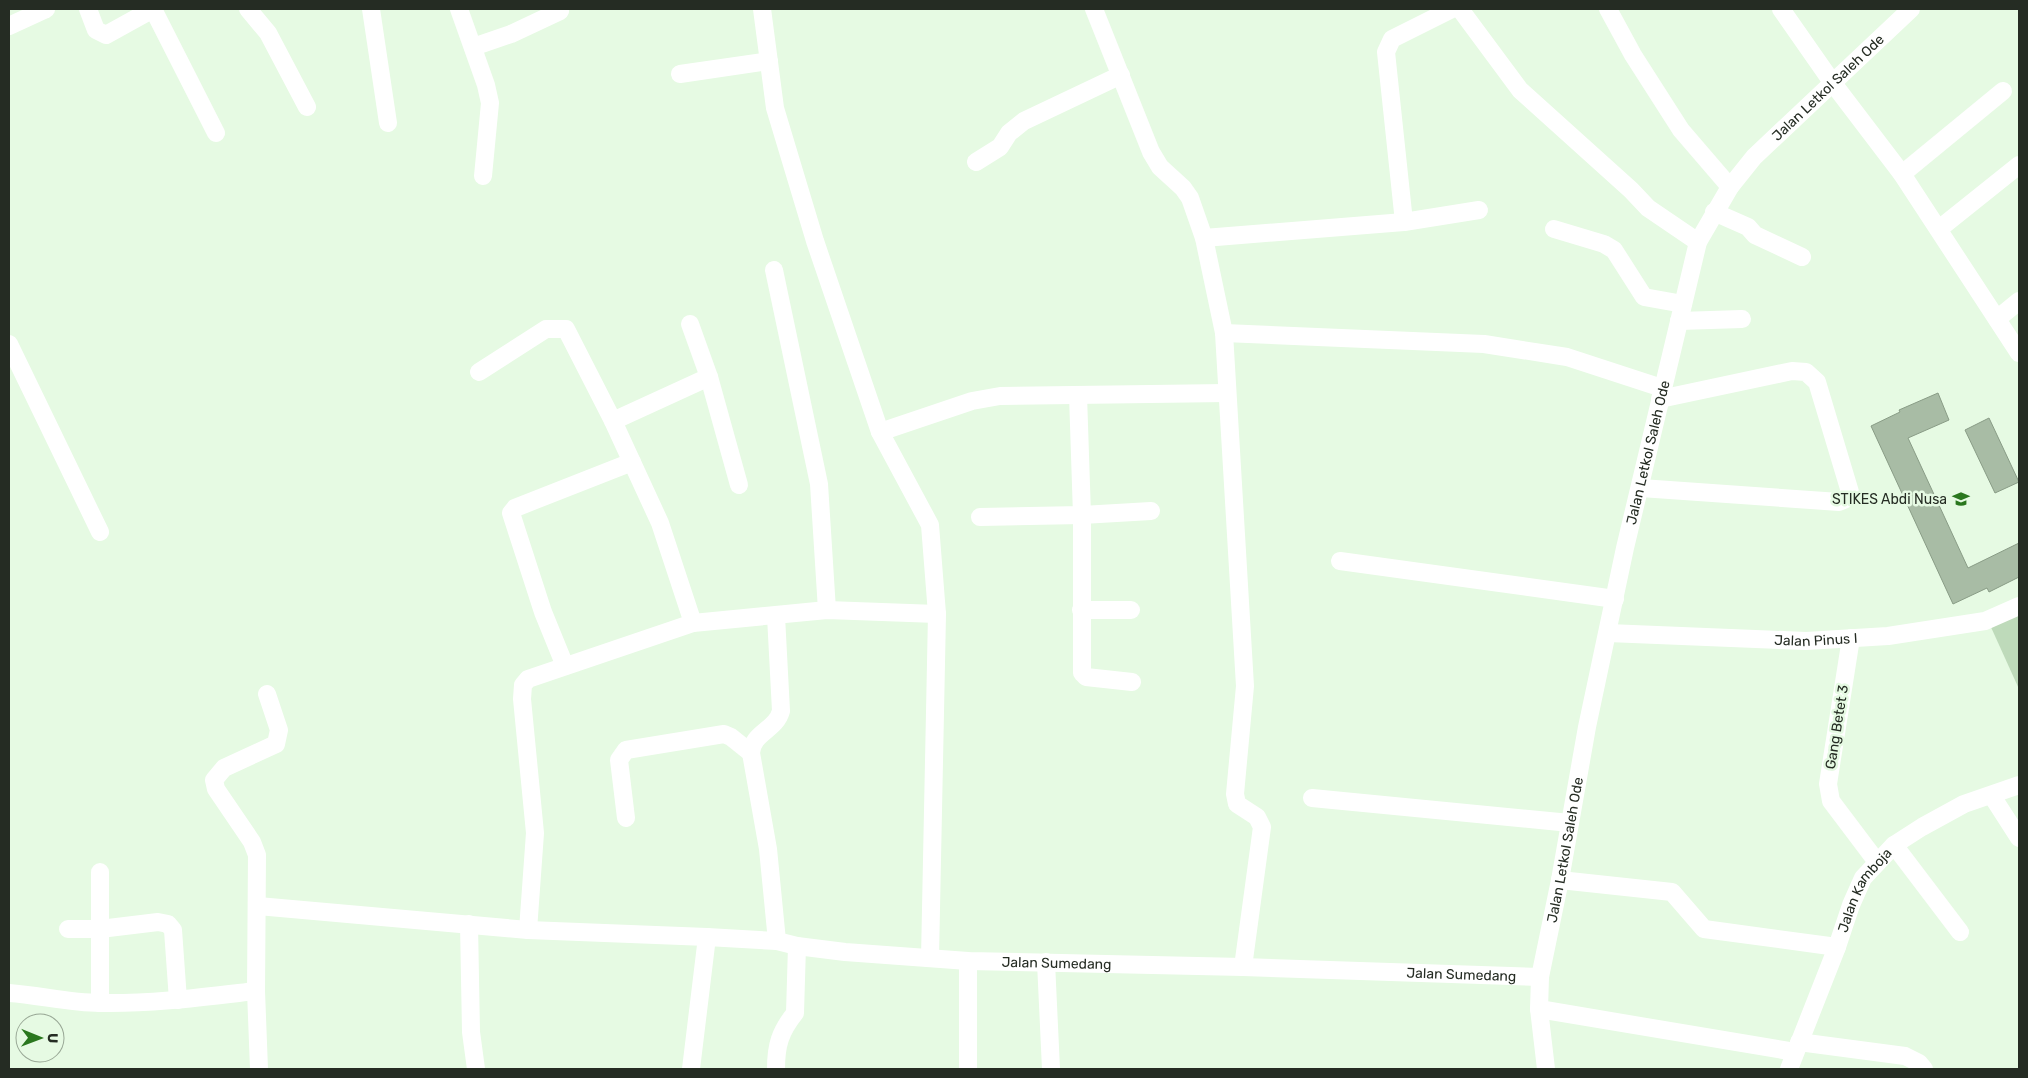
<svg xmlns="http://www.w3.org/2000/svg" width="2028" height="1078" viewBox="0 0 2028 1078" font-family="Rubik,sans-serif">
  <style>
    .green { fill: #bedaba }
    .building { fill: #a8bca5; stroke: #899c86 }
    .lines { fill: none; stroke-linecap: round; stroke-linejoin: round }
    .minor { stroke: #fff; stroke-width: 18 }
    .labels { text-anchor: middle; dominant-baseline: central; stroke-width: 5; stroke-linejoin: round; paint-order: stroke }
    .street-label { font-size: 14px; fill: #252c23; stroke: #e6fae3 }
    .poi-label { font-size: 14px; fill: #252c23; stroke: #e6fae3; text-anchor: end }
  </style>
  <rect width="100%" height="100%" fill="#e6fae3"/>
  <polygon class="green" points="2019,612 2019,689 1990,625"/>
  <g class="building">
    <polygon points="1938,393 1949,420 1908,438 1968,568 2019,543 2019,577 1989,592 1987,588 1953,604 1871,426 1900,412 1899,410"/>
    <polygon points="1989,418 2019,482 1995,493 1965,430"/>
  </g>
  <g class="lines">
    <g class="minor">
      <polyline points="88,9 96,30 106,35 153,9"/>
      <polyline points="153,9 216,133"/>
      <polyline points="248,9 268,33 307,107"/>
      <polyline points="371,9 388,123"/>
      <polyline points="459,9 486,85 490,103 483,176"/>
      <polyline points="762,9 775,108 815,241 880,432 930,525 937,614 930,958"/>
      <polyline points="1094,9 1151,152 1160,167 1183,188 1190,198 1204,238 1224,333 1245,686 1235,794 1237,804 1257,817 1262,827 1243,967"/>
      <polyline points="1460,9 1520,90 1631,190 1648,208 1698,242"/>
      <polyline points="1608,9 1633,55 1681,130 1730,187"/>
      <polyline points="1781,9 1832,82 1902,174 2019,353"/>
      <polyline points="9,26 46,9"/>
      <polyline points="473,47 511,34 560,11"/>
      <polyline points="680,74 769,61"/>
      <polyline points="976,162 1000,147 1009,133 1024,121 1121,75"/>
      <polyline points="1902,174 2003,91"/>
      <polyline points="1714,212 1748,227 1755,235 1802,257"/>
      <polyline points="1404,222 1479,210"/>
      <polyline points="1554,229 1604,244 1614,250 1644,297 1683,304"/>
      <polyline points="1939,229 2019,165"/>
      <polyline points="1204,238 1404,222 1386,52 1392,39 1452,9"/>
      <polyline points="774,270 819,484 827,610"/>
      <polyline points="1997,319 2019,301"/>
      <polyline points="1679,321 1742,319"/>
      <polyline points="690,324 709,377 739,485"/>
      <polyline points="1224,333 1484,344 1567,357 1662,388"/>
      <polyline points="9,344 100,532"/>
      <polyline points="479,372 546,329 566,329 613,421 660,523 693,623"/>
      <polyline points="1078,395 1082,515 1082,673 1086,677 1132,682"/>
      <polyline points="613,421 709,377"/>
      <polyline points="880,432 972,401 1000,396 1227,393"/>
      <polyline points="1641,488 1839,502 1844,500 1850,492 1817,382 1806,372 1792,371 1660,399"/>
      <polyline points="980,517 1082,515 1151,511"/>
      <polyline points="1340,561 1615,599"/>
      <polyline points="1081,610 1131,610"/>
      <path d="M 776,616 L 781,711 C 776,730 752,733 751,753 L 768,849 L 777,941"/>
      <path id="s1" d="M 1608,633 L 1806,641 L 1888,636 L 1985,621 L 2019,606"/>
      <polyline points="1851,638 1828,784 1831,801 1877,862"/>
      <polyline points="565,666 543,612 511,513 515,508 632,462"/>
      <polyline points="1992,796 2019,838"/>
      <polyline points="1312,798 1570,823"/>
      <polyline points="626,818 619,760 626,750 724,734 731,737 751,753"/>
      <polyline points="1894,845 1960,932"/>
      <polyline points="100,872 100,929 158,922 168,924 173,930 178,1000"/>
      <polyline points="1560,880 1672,892 1704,929 1837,947"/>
      <polyline points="258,906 528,930 707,937"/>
      <polyline points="469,924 471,1032 476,1069"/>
      <polyline points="68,929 100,929 100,1003"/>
      <polyline points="528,930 535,833 522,699 523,685 528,679 693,623 827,610 937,614"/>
      <polyline points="1046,962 1051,1069"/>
      <path d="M 9,993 C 39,995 69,1003 100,1003 C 152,1004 204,997 256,991"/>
      <polyline points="1539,1009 1795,1052"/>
      <polyline points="1799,1042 1905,1056 1919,1063 1924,1069"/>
      <polyline points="259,1069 256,991 257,855 252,842 216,789 214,780 224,768 276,744 279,730 267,694"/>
      <path id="s2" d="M 691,1069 L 707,937 L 777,941 L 797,946 L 845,952 L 968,961 L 1243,967 L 1540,977"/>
      <path d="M 776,1069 C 776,1045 780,1032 795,1013 L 797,946"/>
      <polyline points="968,1069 968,961"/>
      <path id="s3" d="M 1546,1069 L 1539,1009 L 1540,977 L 1560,880 L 1587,727 L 1625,548 L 1698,242 L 1730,187 L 1754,157 L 1911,9"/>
      <path id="s4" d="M 1789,1069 L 1837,947 L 1851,905 L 1863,878 L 1894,845 L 1922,827 L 1964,804 L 2019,785"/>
    </g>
  </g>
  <defs>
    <g id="university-bare" transform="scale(1.35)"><path d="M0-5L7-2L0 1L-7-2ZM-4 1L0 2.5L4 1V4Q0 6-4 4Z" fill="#2a771e" stroke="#e6fae3" stroke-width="2.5" paint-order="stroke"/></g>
  </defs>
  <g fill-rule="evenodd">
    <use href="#university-bare" x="1961" y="499"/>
  </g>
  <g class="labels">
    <g class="street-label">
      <text stroke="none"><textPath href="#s3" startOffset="1048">Jalan Letkol Saleh Ode</textPath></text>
      <text stroke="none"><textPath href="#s3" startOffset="628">Jalan Letkol Saleh Ode</textPath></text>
      <text stroke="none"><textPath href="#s1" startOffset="208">Jalan Pinus I</textPath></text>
      <text transform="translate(1837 727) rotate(-81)">Gang Betet 3</text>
      <text stroke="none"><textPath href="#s3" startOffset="222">Jalan Letkol Saleh Ode</textPath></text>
      <text stroke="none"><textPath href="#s4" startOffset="195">Jalan Kamboja</textPath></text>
      <text stroke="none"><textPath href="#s2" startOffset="484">Jalan Sumedang</textPath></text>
      <text stroke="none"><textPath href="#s2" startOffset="889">Jalan Sumedang</textPath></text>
    </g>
    <g class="poi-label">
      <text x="1947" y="499">STIKES Abdi Nusa</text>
    </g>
  </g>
  <rect width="2028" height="1078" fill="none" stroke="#252c23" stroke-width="20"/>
  <g transform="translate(40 1038) rotate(91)"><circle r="24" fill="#e6fae3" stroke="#99a896"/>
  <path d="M0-4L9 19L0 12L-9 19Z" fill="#2a771e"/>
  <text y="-8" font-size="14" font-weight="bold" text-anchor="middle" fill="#252c23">U</text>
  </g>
</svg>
